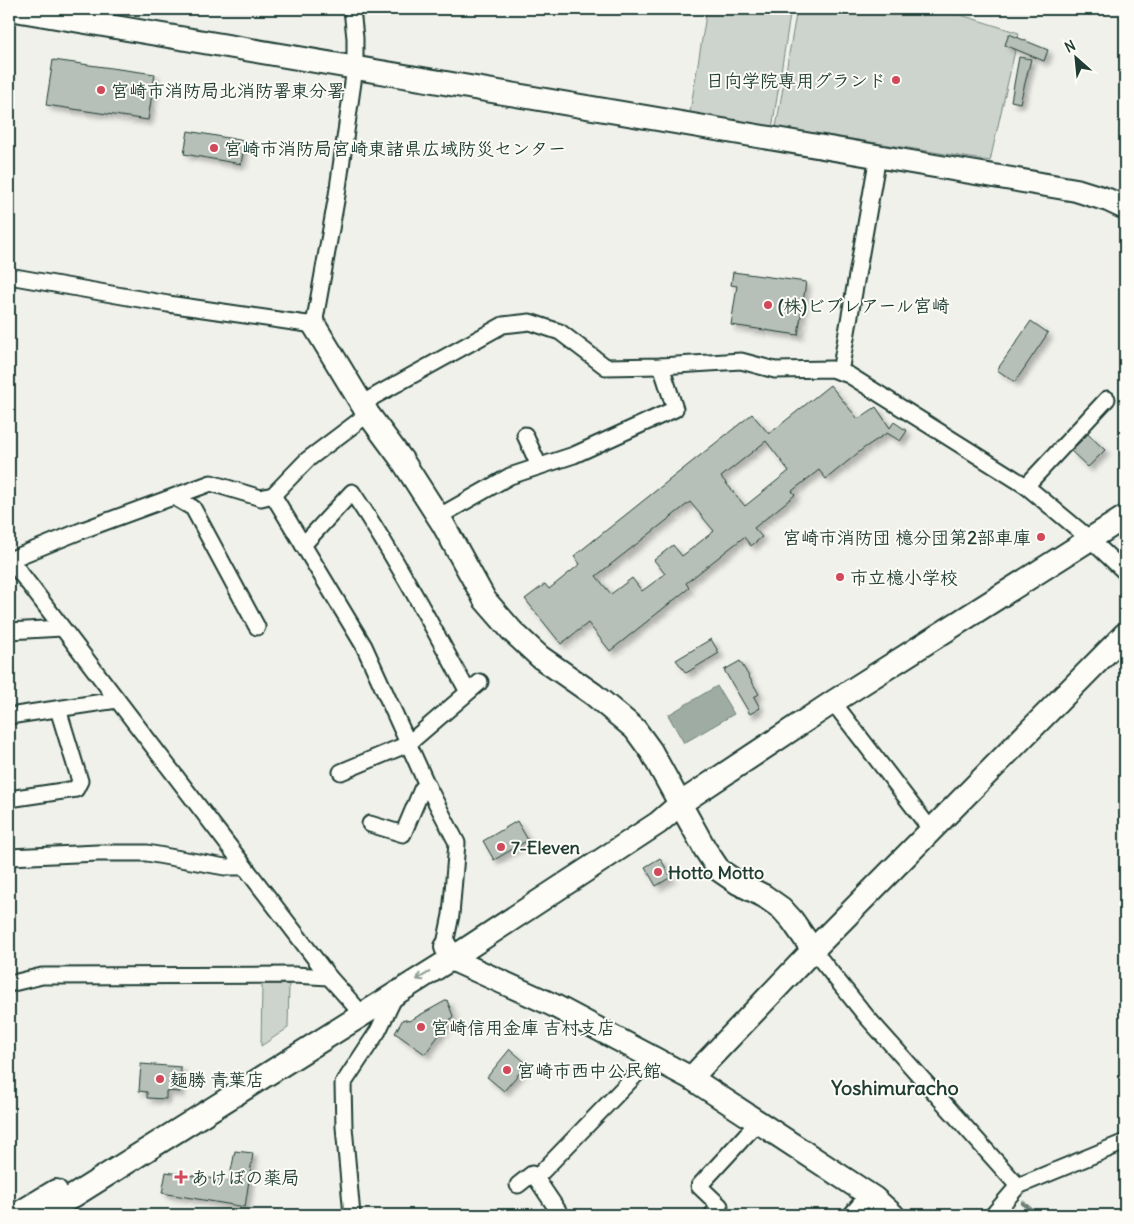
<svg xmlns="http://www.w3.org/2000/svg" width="1134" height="1224" viewBox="0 0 1134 1224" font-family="Delius,'Klee One',sans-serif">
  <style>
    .green { fill: #cdd3cd; stroke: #768880 }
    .water { fill: #9faca4; stroke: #6c8077 }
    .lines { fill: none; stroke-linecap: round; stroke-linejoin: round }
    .stream { stroke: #6c8077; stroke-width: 4.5 }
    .building { fill: #b6bfb8; stroke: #1f3d34; fill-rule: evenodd; filter: url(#shadow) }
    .street-casing { stroke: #1f3d34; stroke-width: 19 }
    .secondary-casing { stroke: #1f3d34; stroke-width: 26 }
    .street { stroke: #fdfcf7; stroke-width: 15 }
    .secondary { stroke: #fdfcf7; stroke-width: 22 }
    .oneway { stroke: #8e9c96 }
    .poi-dot { fill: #d1495b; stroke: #fdfcf7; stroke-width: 2 }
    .labels { text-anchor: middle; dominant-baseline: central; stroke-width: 4; stroke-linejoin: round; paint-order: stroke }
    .poi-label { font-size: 18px; font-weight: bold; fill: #1f3d34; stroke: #fdfcf7; text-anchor: start }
    .quarter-label { font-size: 20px; font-weight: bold; fill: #1f3d34; stroke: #fdfcf7 }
  </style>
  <defs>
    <filter id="shadow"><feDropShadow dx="4.5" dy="4.5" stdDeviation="2.5" flood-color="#0004"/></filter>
  </defs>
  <rect width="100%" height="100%" fill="#f0f1eb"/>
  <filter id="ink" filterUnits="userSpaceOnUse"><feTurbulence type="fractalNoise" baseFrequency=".02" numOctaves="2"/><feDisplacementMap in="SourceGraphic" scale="10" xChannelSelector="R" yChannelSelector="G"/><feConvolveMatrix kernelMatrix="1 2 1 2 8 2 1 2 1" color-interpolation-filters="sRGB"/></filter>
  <g filter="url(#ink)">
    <g class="green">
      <polygon points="707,9 791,9 772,129 689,118"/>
      <polygon points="797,9 942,9 1019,33 990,161 776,127"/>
      <polygon points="262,984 289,984 288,1028 261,1046"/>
    </g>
    <polygon class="water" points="717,686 734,714 684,743 668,715"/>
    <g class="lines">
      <polyline class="stream" points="1023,1203 1037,1215"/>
    </g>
    <g class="building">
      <polygon points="1009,34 1048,50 1044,61 1005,45"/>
      <polygon points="1019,57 1031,59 1020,103 1011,101"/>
      <polygon points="53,60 155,74 148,120 46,105"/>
      <polygon points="188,131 245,141 241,164 184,154"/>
      <polygon points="733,272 806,282 798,335 731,325 737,286 731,285"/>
      <polygon points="1031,321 1048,333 1015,382 997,370"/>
      <path d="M 830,385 L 858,419 L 876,407 L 890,428 L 894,422 L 907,431 L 900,441 L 887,433 L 864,448 L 826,479 L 819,470 L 792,491 L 795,495 L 754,528 L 762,537 L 751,546 L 744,537 L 686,583 L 689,588 L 610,651 L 588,623 L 561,644 L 525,599 L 545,584 L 549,589 L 580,564 L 574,556 L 752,414 L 769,434 ZM 766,441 L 789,471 L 745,506 L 721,477 ZM 690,502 L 714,531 L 682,556 L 673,545 L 654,560 L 665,574 L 642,591 L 632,578 L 611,594 L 596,576 Z"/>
      <polygon points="1088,434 1105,450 1088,467 1071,451"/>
      <polygon points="711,639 719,653 686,673 676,660"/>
      <polygon points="740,661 759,694 754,697 760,708 750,714 724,670"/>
      <polygon points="517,821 528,840 494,860 483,841"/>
      <polygon points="660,858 671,877 656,886 645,867"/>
      <polygon points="447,1000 453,1016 425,1054 395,1033 403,1019 409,1021"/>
      <polygon points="510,1049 527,1064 504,1091 487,1077"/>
      <polygon points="141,1064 181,1067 180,1092 166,1091 166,1099 147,1098 147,1092 139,1091"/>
      <polygon points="235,1151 253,1153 245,1207 162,1193 166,1172 229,1181"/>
    </g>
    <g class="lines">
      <g class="street-casing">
        <g id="street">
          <polyline points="9,276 168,304 314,325 337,195 355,68 355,38 352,9"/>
          <polyline points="840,372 878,156"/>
          <polyline points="363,407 373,397 503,325 530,322 560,332 606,367 661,366 741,361 775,370 832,369 849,375 1026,486 1091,540 1125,572"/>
          <polyline points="525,435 539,466"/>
          <polyline points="1026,486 1107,399"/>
          <polyline points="273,495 364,646 427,785 457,843 451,915 445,944"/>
          <polyline points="174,497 193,508 257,627"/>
          <polyline points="438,517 510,476 574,455 675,409 661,366"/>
          <path d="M 303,545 L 352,492 C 395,556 431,624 468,692"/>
          <polyline points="9,558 329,977 362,1014"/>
          <polyline points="9,560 83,530 211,483 261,498 273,495 307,460 368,414"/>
          <polyline points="9,631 62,628"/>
          <polyline points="833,702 931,830"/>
          <polyline points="9,716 117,700"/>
          <polyline points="341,772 408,744 480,682"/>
          <polyline points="9,799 76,789 80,781 58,709"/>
          <polyline points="370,824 403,834 422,789 427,785"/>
          <polyline points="9,857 98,853 147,853 225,867 244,867"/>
          <polyline points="813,950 866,1016 1018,1186"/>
          <polyline points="9,984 42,976 294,975 329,977"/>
          <polyline points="518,1185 532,1174 536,1178"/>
          <polyline points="352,1215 344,1127 343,1084 378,1031 396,994"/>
          <polyline points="561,1215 536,1178 653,1057"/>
          <polyline points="712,1215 720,1206 699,1186 758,1122"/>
          <polyline points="851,1215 868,1195"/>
          <polyline points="993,1215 1018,1186 1125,1142"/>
        </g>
      </g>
      <g class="secondary-casing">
        <g id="secondary">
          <polyline points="9,9 1076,190 1108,200 1125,208"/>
          <polyline points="314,325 368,414 402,460 443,524 485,600 512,631 540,657 593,694 635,729 651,751 705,849 719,870 738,883 764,896 781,908 792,920 813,950"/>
          <polyline points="446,947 451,959 553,1005 691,1078 874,1198 893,1215"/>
          <polyline points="691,1078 813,950 1125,634"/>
          <polyline points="16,1215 56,1191"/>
          <polyline points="43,1215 451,959 658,823 681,803 833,702 1125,517"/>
        </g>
      </g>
      <use href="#street" class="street"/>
      <use href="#secondary" class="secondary"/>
    </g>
    <defs><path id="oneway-shaft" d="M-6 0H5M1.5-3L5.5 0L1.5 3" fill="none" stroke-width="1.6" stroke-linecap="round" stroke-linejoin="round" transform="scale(1.25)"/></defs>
    <use class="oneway" href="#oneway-shaft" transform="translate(423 976) rotate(149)"/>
  </g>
  <g class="poi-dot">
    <circle cx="896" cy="80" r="5"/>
    <circle cx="101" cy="90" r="5"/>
    <circle cx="214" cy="148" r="5"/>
    <circle cx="768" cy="305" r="5"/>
    <circle cx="1041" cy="537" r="5"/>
    <circle cx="840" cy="577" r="5"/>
    <circle cx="501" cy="847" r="5"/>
    <circle cx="658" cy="872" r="5"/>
    <circle cx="421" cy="1027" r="5"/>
    <circle cx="507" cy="1070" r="5"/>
    <circle cx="160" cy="1079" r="5"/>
    <path d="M178.5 1169.5h5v5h5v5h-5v5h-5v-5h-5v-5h5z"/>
  </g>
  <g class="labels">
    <g class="poi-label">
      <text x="886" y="80" text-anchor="end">日向学院専用グランド</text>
      <text x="111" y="90">宮崎市消防局北消防署東分署</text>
      <text x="224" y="148">宮崎市消防局宮崎東諸県広域防災センター</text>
      <text x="778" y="305">(株)ビブレアール宮崎</text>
      <text x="1031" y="537" text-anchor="end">宮崎市消防団 檍分団第2部車庫</text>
      <text x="850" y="577">市立檍小学校</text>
      <text x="511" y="847">7-Eleven</text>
      <text x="668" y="872">Hotto Motto</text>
      <text x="431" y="1027">宮崎信用金庫 吉村支店</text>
      <text x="517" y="1070">宮崎市西中公民館</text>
      <text x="170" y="1079">麺勝 青葉店</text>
      <text x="191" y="1177">あけぼの薬局</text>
    </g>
    <g class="quarter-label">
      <text x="895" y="1087">Yoshimuracho</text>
    </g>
  </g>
  <rect width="1134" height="1224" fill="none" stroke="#fdfcf7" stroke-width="30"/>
  <rect x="15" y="15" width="1104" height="1194" fill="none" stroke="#1f3d34" stroke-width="2" filter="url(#ink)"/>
  <g transform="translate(1076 58) rotate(333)" stroke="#fdfcf7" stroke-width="4" paint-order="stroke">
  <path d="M0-4L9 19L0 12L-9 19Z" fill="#1f3d34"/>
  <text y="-8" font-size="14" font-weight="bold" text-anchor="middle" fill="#1f3d34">N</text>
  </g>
</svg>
